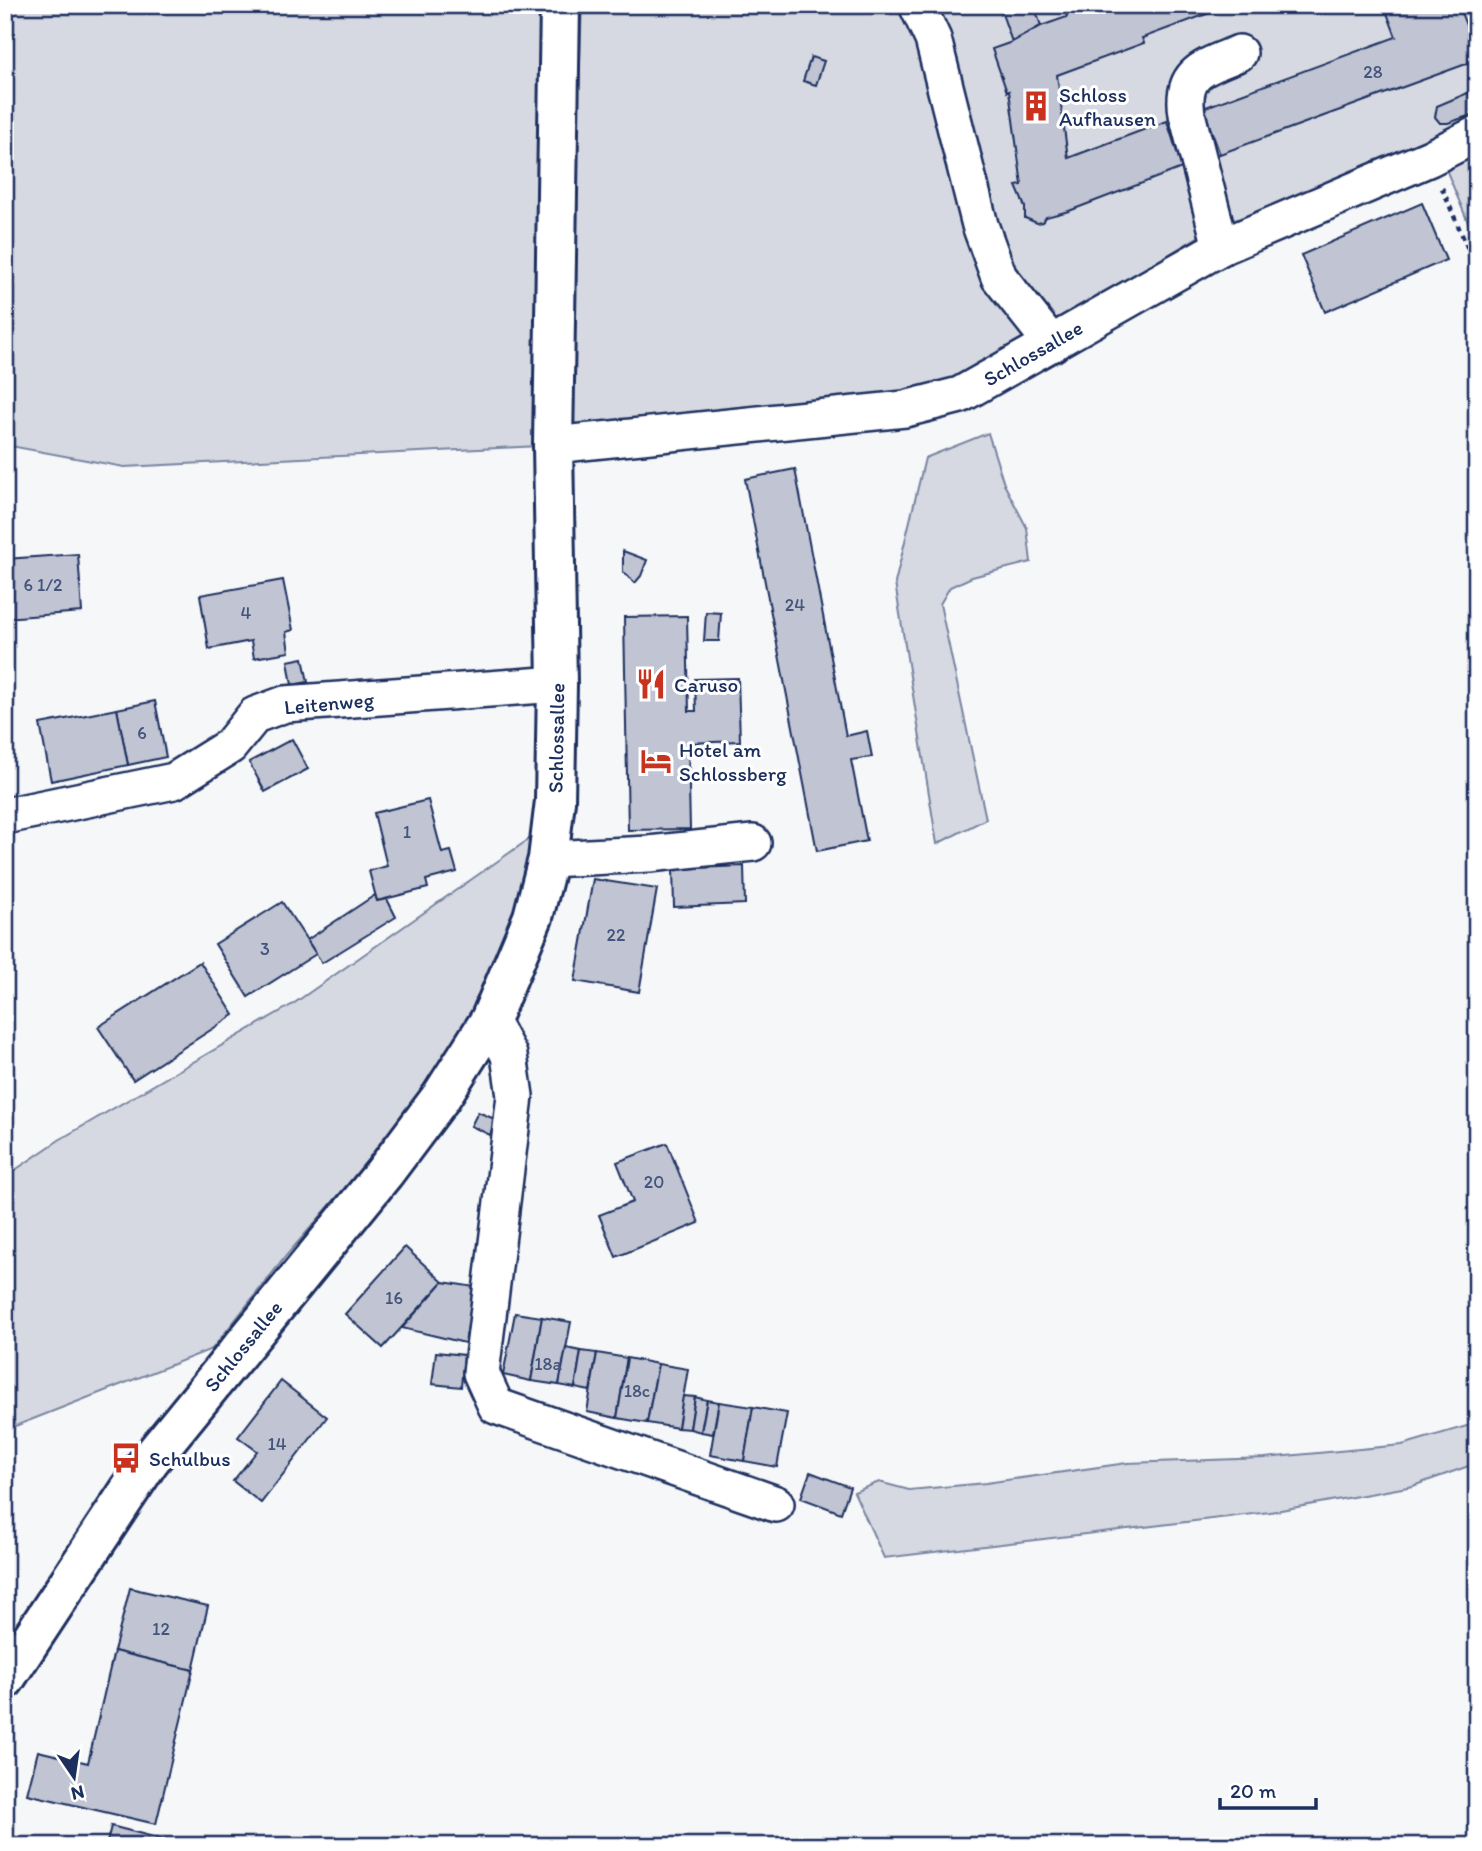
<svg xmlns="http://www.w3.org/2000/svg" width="1482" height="1851" viewBox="0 0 1482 1851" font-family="Itim,sans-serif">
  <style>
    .green { fill: #d6d9e2; stroke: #7884a0; stroke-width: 2 }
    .building { fill: #c0c4d3; stroke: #1b2f5e; stroke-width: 2 }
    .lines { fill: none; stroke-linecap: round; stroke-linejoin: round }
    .minor-casing { stroke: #1b2f5e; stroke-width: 40 }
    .major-casing { stroke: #1b2f5e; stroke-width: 44 }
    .path { stroke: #1b2f5e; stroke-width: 4.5; stroke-dasharray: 5 5; stroke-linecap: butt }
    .minor { stroke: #fff; stroke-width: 35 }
    .major { stroke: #fff; stroke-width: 38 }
    .labels { text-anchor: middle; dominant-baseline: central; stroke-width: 6; stroke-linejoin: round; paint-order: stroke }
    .number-label { font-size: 18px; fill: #44547b }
    .poi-label { font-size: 21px; fill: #1b2f5e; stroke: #fff; text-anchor: start }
    .street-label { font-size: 21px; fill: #1b2f5e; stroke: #fff }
  </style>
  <rect width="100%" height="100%" fill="#f6f7f9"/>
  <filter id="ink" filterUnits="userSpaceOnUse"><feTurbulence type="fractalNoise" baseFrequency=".0143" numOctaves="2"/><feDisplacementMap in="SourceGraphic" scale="14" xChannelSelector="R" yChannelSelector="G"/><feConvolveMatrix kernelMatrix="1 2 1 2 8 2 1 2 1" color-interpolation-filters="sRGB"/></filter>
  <g filter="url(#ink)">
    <g class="green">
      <path d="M 5,5 L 541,5 C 538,152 541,299 539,446 L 124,467 L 5,445 Z"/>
      <polygon points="582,5 1477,5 1477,124 1417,155 1198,237 956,383 898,399 567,432"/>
      <polygon points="1477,146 1477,244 1445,167"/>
      <polygon points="988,433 1004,484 1027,528 1031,562 972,577 950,587 940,604 986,819 937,844 895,583 925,458"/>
      <polygon points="535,835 519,901 505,941 458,1044 371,1158 286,1256 212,1349 5,1430 5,1177 59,1140 293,1004"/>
      <polygon points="1477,1423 1477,1463 1413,1486 1270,1512 884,1558 854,1492 879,1482 909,1490 986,1483 1127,1463 1265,1458 1402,1445"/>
    </g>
    <g class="building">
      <polygon points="999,5 1034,5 1041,26 1012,42"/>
      <polygon points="1063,5 1231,5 1142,38 1144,43 1057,75 1068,158 1167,121 1182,168 1069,211 1046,217 1043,222 1037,223 1025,218 1025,207 1016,186 1022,185 1009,91 1007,92 992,49 1012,42 1041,26 1067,17"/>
      <polygon points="1384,5 1458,5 1477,53 1477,60 1220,154 1203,108 1396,37"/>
      <polygon points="811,57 824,61 816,85 803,81"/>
      <polygon points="1470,92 1477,92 1477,113 1448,123 1440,123 1435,117 1437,106"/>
      <polygon points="1422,203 1446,260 1325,312 1301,255"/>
      <polygon points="795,469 846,736 867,731 872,757 851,760 867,841 817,851 745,479"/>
      <polygon points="623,551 647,560 641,576 635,583 623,572"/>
      <polygon points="78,554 82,612 5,618 5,559"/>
      <polygon points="283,580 293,630 286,632 289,652 254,658 251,641 209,649 200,595"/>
      <polygon points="706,612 721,613 719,641 704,641"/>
      <polygon points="687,616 689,711 696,711 695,679 738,678 740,741 688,743 690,829 628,830 624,617"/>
      <polygon points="303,658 308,682 292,685 288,661"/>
      <polygon points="155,701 166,757 128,765 117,709"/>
      <polygon points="117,709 128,765 51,781 40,724"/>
      <polygon points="292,739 308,769 265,792 249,762"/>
      <polygon points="428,800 442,853 451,851 457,872 426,880 428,888 377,901 369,871 387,866 374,813"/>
      <polygon points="744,866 745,904 674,907 673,869"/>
      <polygon points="593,879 657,889 639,992 575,981"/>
      <polygon points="375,895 377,901 387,899 396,917 322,963 307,940"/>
      <polygon points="282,902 316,954 248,997 215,944"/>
      <polygon points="200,962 234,1015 133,1080 98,1027"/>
      <polygon points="478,1112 497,1120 490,1135 471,1126"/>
      <polygon points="667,1143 699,1223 616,1257 599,1215 633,1202 617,1162"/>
      <polygon points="405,1247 443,1282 383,1348 345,1314"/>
      <polygon points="443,1282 475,1287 465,1343 402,1328"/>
      <polygon points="515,1313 542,1317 531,1381 503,1375"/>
      <polygon points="542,1317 571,1322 559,1385 531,1381"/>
      <polygon points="566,1348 581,1351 575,1388 559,1385"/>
      <polygon points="581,1351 597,1353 590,1391 575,1388"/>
      <polygon points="436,1352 464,1355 461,1387 432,1384"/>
      <polygon points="597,1353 627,1358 617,1418 587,1412"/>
      <polygon points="627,1358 658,1364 647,1423 617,1418"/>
      <polygon points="658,1364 688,1369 678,1428 647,1423"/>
      <polygon points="281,1381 327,1417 261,1503 233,1481 257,1451 238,1437"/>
      <polygon points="683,1396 695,1397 690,1429 678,1428"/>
      <polygon points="695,1397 707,1400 701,1432 690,1429"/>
      <polygon points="707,1400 719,1402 713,1434 701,1432"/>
      <polygon points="719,1402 753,1407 744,1461 710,1455"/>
      <polygon points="753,1407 787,1413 777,1467 744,1461"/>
      <polygon points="810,1472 850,1487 841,1513 801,1498"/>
      <polygon points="130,1588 208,1606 193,1670 114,1651"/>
      <polygon points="114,1651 193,1670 156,1824 27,1794 38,1751 88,1763"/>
      <polygon points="111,1826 177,1843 176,1846 106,1846"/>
    </g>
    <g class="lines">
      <g class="minor-casing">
        <g id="minor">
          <polyline points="917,5 933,39 980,225 999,277 1052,344"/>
          <path d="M 1221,247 L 1187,114 C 1180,71 1206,67 1239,53"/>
          <polyline points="553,445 905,409 960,395 1221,247 1430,158 1477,134"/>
          <polyline points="5,816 174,781 230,746 255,715 285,704 557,684"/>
          <polyline points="548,859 649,854 753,843"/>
          <polyline points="490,1020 509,1055 515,1096 481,1373 496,1406 776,1504"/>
        </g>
      </g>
      <g class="major-casing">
        <polyline id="major" points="5,1679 149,1461 384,1173 441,1097 490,1020 533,917 548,859 555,801 557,684 553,445 560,5"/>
      </g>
      <polyline class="path" points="1442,188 1477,270"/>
      <use href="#minor" class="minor"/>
      <use href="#major" class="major"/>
    </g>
  </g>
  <defs>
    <g id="building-bare" transform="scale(2.415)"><path d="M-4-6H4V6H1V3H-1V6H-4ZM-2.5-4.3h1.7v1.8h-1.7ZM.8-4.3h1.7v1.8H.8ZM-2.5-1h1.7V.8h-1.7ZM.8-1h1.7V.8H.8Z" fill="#c8321e" stroke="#fff" stroke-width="2.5" paint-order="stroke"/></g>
    <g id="restaurant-bare" transform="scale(2.415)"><path d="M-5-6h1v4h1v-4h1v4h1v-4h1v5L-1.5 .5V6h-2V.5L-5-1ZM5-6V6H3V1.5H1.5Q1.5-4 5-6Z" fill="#c8321e" stroke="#fff" stroke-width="2.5" paint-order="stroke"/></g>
    <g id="hotel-bare" transform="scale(2.415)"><path d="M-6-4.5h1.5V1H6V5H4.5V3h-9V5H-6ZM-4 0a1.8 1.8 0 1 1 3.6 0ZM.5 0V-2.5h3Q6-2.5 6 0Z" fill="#c8321e" stroke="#fff" stroke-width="2.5" paint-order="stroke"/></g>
    <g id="bus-bare" transform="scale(2.415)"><path d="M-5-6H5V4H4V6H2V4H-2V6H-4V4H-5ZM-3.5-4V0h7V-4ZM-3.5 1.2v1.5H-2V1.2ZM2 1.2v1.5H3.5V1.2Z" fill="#c8321e" stroke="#fff" stroke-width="2.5" paint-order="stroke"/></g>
  </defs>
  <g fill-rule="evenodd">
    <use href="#building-bare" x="1036" y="106"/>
    <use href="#restaurant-bare" x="651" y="684"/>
    <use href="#hotel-bare" x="656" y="761"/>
    <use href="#bus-bare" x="126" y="1458"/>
  </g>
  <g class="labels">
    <g class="number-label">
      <text x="1373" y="72">28</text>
      <text x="43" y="585">6 1/2</text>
      <text x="795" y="605">24</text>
      <text x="246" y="613">4</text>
      <text x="142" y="733">6</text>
      <text x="407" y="832">1</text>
      <text x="616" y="935">22</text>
      <text x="265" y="949">3</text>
      <text x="654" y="1182">20</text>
      <text x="394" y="1298">16</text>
      <text x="548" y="1364">18a</text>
      <text x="637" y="1391">18c</text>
      <text x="277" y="1444">14</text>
      <text x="161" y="1629">12</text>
    </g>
    <g class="poi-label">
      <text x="1059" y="94">Schloss<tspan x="1059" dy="24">Aufhausen</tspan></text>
      <text x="674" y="684">Caruso</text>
      <text x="679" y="749">Hotel am<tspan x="679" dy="24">Schlossberg</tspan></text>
      <text x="149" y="1458">Schulbus</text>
    </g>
    <g class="street-label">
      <text transform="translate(1033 353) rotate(-30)">Schlossallee</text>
      <text transform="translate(329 703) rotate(-5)">Leitenweg</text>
      <text transform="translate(556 738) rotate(-89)">Schlossallee</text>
      <text transform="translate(243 1346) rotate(-51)">Schlossallee</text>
    </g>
  </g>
  <rect width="1482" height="1851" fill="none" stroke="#fff" stroke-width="28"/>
  <rect x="14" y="14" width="1454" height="1823" fill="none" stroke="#1b2f5e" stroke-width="2.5" filter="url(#ink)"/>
  <g transform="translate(74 1777) rotate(167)" stroke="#ffffff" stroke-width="5" paint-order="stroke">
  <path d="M0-5L12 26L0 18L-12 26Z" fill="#1b2f5e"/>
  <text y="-10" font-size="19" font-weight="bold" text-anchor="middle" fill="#1b2f5e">N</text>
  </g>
  <path d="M1220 1798v10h96v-10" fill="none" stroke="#1b2f5e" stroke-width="3.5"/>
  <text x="1230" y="1798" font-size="21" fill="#1b2f5e" stroke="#ffffff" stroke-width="5" paint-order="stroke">20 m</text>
</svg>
